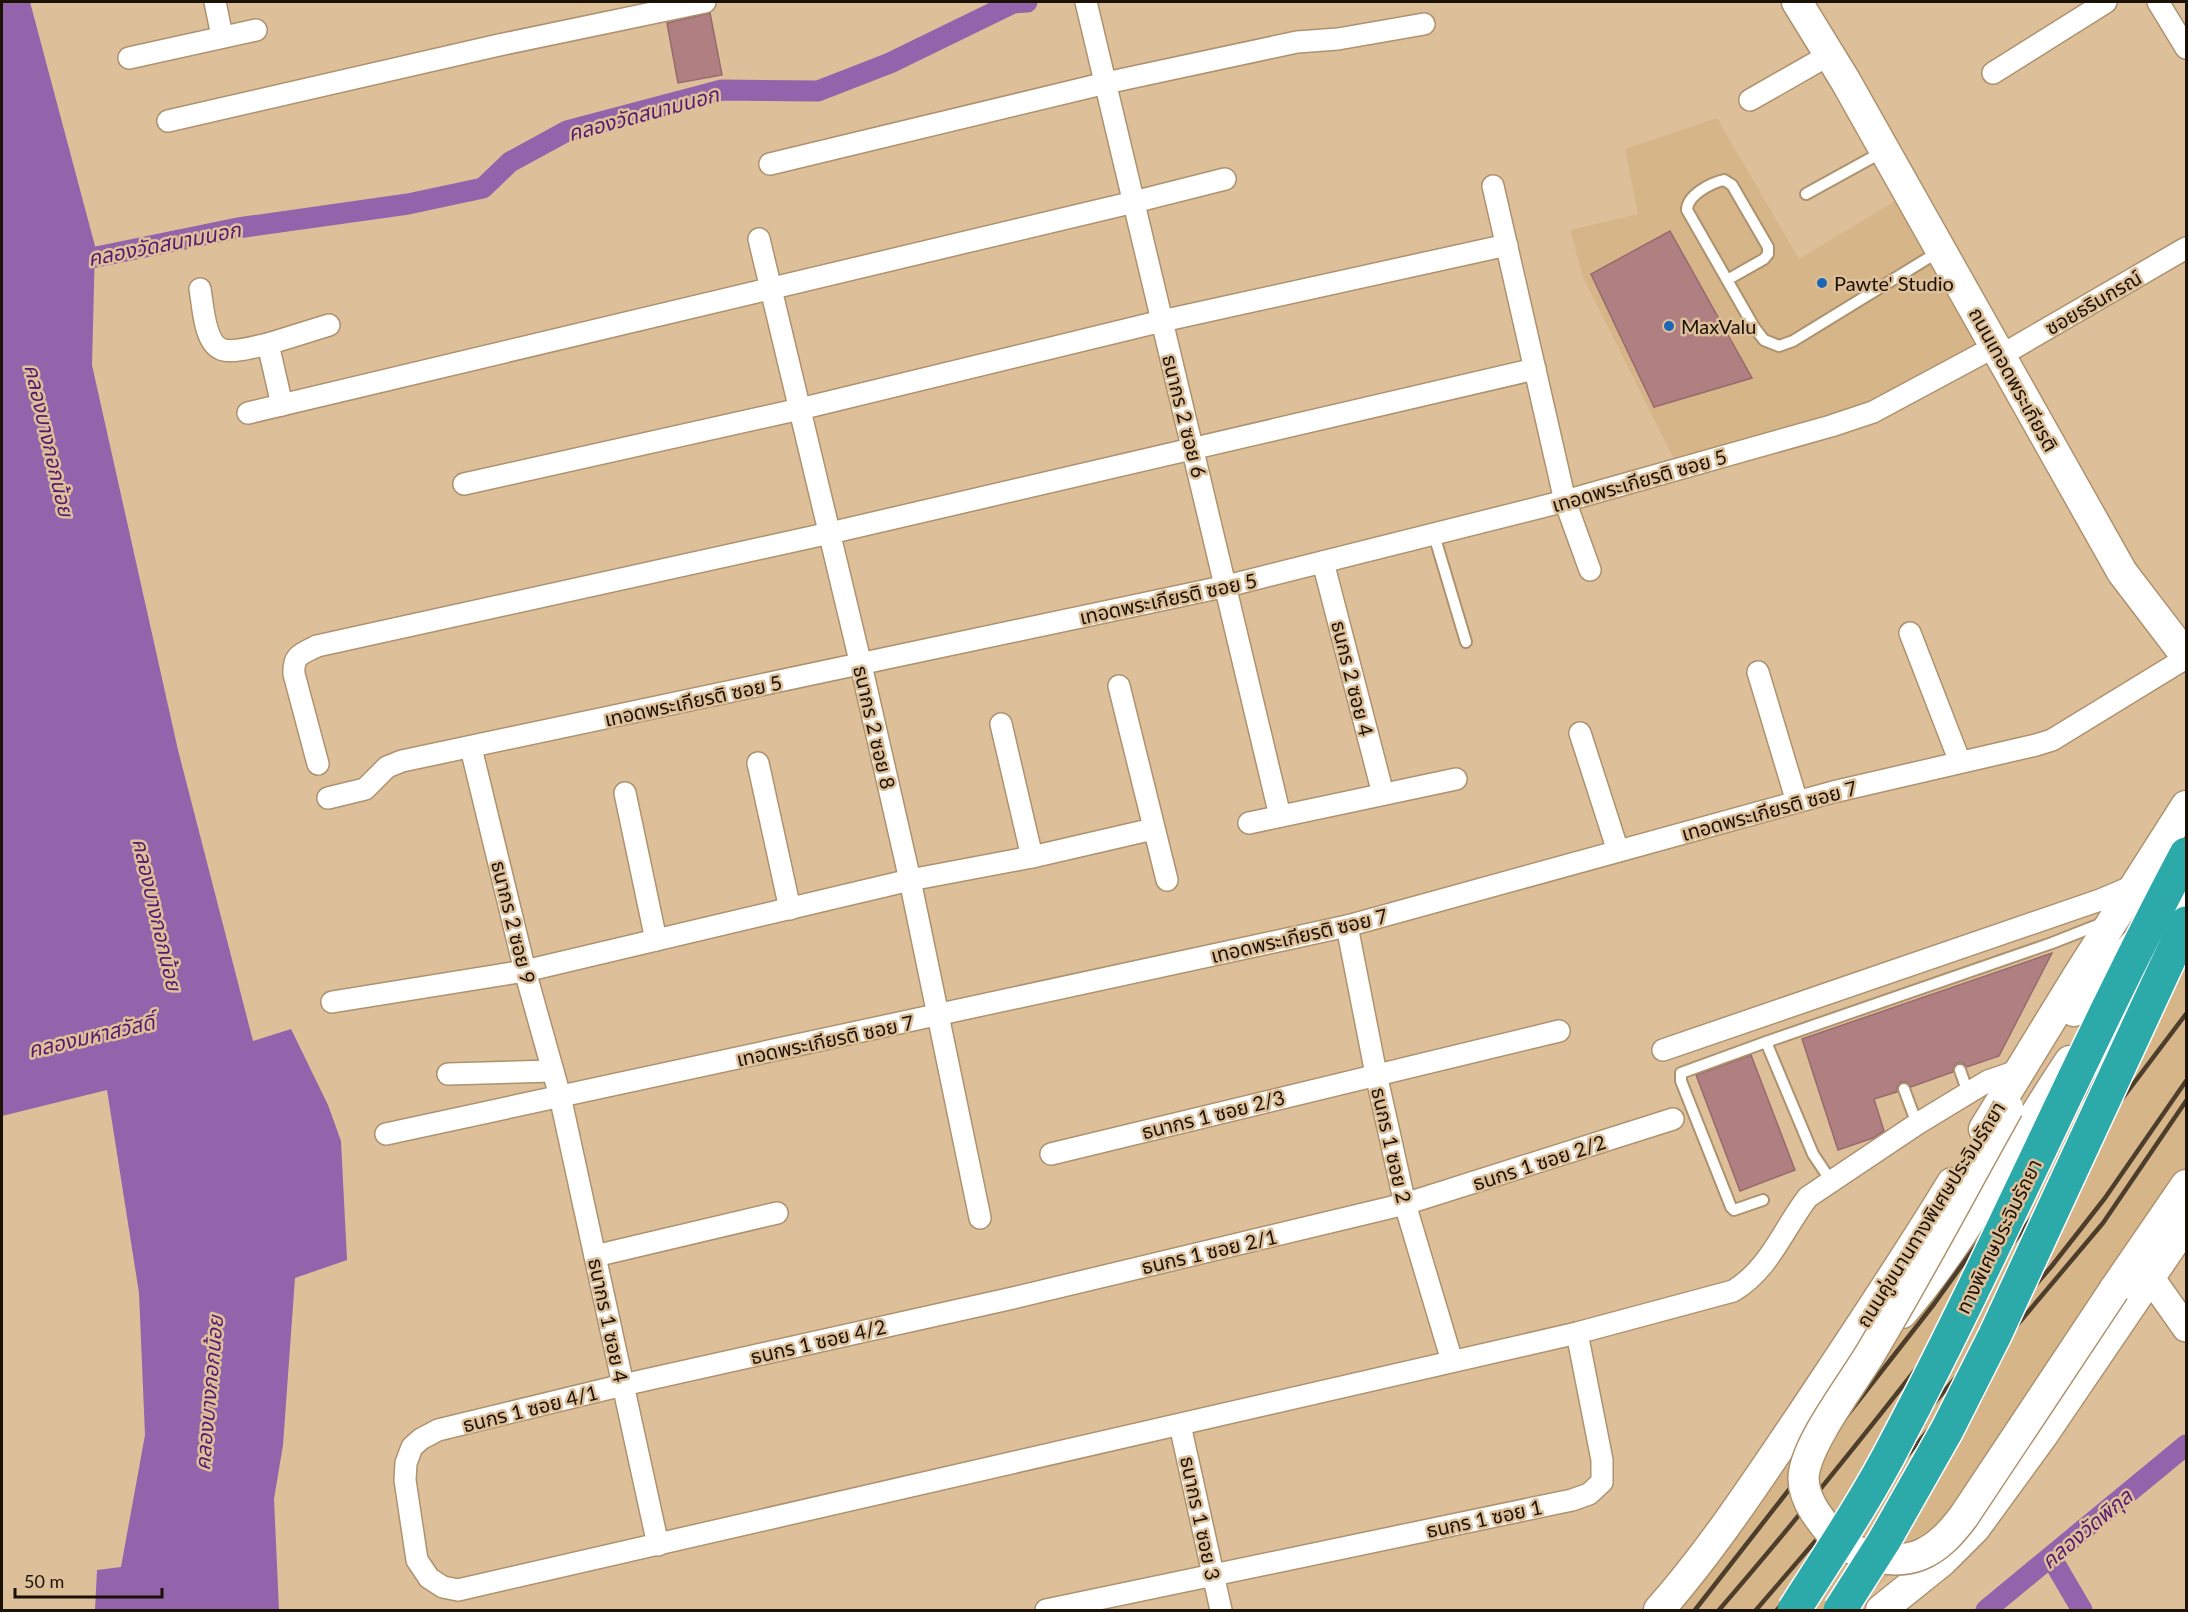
<svg xmlns="http://www.w3.org/2000/svg" width="2188" height="1612" viewBox="0 0 2188 1612" font-family="Lato,'Noto Sans Thai',sans-serif">
  <style>
    .built { fill: #d6b589 }
    .water { fill: #9363ab }
    .lines { fill: none; stroke-linecap: round; stroke-linejoin: round }
    .canal { stroke: #9363ab; stroke-width: 21 }
    .building { fill: #af7f82; stroke: #986a6d; stroke-width: 1.5 }
    .service-casing { stroke: #ae926e; stroke-width: 14 }
    .minor-casing { stroke: #ae926e; stroke-width: 24 }
    .tertiary-casing { stroke: #ae926e; stroke-width: 30 }
    .secondary-casing { stroke: #ae926e; stroke-width: 33 }
    .service { stroke: #fff; stroke-width: 10 }
    .minor { stroke: #fff; stroke-width: 21 }
    .tertiary { stroke: #fff; stroke-width: 27 }
    .secondary { stroke: #fff; stroke-width: 30 }
    .rail { stroke: #4d3e2b; stroke-width: 4.5 }
    .secondary-bridge-casing { stroke: #ae926e; stroke-width: 33; stroke-linecap: butt }
    .motorway-bridge-casing { stroke: #fff; stroke-width: 36; stroke-linecap: butt }
    .secondary-bridge { stroke: #fff; stroke-width: 30 }
    .motorway-bridge { stroke: #2caaa9; stroke-width: 33 }
    .poi-dot { fill: #1c66b6; stroke: #ddc09a; stroke-width: 2 }
    .labels { text-anchor: middle; dominant-baseline: central; stroke-width: 5; stroke-linejoin: round; paint-order: stroke }
    .poi-label { font-size: 20px; fill: #1b1104; stroke: #ddc09a; text-anchor: start }
    .street-label { font-size: 20px; fill: #1b1104; stroke: #ddc09a }
    .water-label { font-size: 21px; font-style: italic; fill: #581871; stroke: #ddc09a }
  </style>
  <rect width="100%" height="100%" fill="#ddc09a"/>
  <g class="built">
    <polygon points="1717,118 1799,259 1902,197 1984,345 1871,409 1676,463 1583,277 1570,230 1638,214 1625,149"/>
    <polygon points="2186,919 2186,1165 1941,1524 1854,1610 1677,1610 1767,1491 1908,1326 2045,1123 2174,941"/>
  </g>
  <polygon class="water" points="2,2 30,2 95,246 92,365 178,750 253,1041 291,1029 328,1105 341,1141 347,1260 295,1278 283,1445 274,1499 279,1610 95,1610 97,1570 121,1567 145,1435 139,1293 107,1090 2,1116"/>
  <g class="lines">
    <g class="canal">
      <polyline points="67,263 238,228 408,204 483,188 510,162 567,131 722,90 818,91 890,63 1013,3 1027,2"/>
      <polyline points="2051,1557 2082,1610"/>
      <polyline points="1986,1610 2186,1445"/>
    </g>
  </g>
  <g class="building">
    <polygon points="710,13 722,75 678,83 667,23"/>
    <polygon points="1670,231 1752,378 1654,407 1591,274"/>
    <polygon points="2052,953 1999,1056 1967,1067 1964,1064 1958,1063 1954,1066 1953,1072 1911,1087 1906,1082 1901,1082 1897,1087 1897,1092 1874,1099 1884,1131 1873,1138 1838,1150 1802,1039"/>
    <polygon points="1751,1055 1795,1170 1740,1191 1696,1075"/>
  </g>
  <g class="lines">
    <g class="service-casing">
      <g id="service">
        <polyline points="1806,194 1884,151"/>
        <path d="M 1727,280 L 1764,259 L 1768,254 L 1768,247 L 1732,185 L 1724,180 C 1711,183 1687,195 1687,210 L 1754,327 L 1764,340 L 1779,346 L 1793,341 L 1938,252"/>
        <polyline points="1434,535 1466,642"/>
        <polyline points="1766,1042 1813,1154 1831,1181"/>
        <polyline points="1960,1070 1968,1093"/>
        <polyline points="1904,1089 1917,1124"/>
        <polyline points="1763,1200 1734,1210 1731,1207 1681,1081 1681,1073 1766,1042 2052,943 2103,923"/>
      </g>
    </g>
    <g class="minor-casing">
      <g id="minor">
        <polyline points="215,2 222,36"/>
        <polyline points="1086,2 1280,816"/>
        <polyline points="2158,2 2186,48"/>
        <polyline points="129,58 256,30"/>
        <polyline points="1993,73 2106,2"/>
        <polyline points="1750,100 1829,55"/>
        <polyline points="168,121 499,45 705,2"/>
        <polyline points="770,164 1106,83 1297,42 1338,39 1424,24"/>
        <polyline points="1493,186 1565,501 1590,570"/>
        <polyline points="759,239 861,665 910,880 980,1218"/>
        <path d="M 200,289 C 203,305 204,342 221,349 C 231,354 257,346 268,344 L 282,405"/>
        <polyline points="268,344 329,325"/>
        <polyline points="2000,356 2186,248"/>
        <polyline points="248,413 1134,202 1225,179"/>
        <polyline points="464,484 800,409 1162,321 1507,245"/>
        <polyline points="1323,562 1383,794"/>
        <polyline points="1910,633 1960,762"/>
        <polyline points="1758,672 1797,802"/>
        <polyline points="1119,686 1167,880"/>
        <polyline points="1001,724 1032,857"/>
        <polyline points="1580,733 1618,851"/>
        <polyline points="471,748 525,971 560,1096 658,1545"/>
        <polyline points="758,763 790,909"/>
        <path d="M 318,764 L 294,674 C 293,655 301,654 317,646 L 830,533 L 1535,369"/>
        <polyline points="625,793 656,940"/>
        <polyline points="328,798 365,789 387,767 402,761 1227,586 1565,501 1831,426 1873,412 1996,346"/>
        <polyline points="1249,823 1456,779"/>
        <polyline points="1347,926 1376,1074 1405,1204 1452,1361"/>
        <polyline points="332,1002 525,971 910,880 1032,857 1153,829"/>
        <polyline points="1663,1050 2100,900 2138,884"/>
        <polyline points="448,1074 552,1071"/>
        <path d="M 1673,1119 L 1405,1204 L 1013,1298 L 623,1385 L 438,1430 L 421,1439 L 412,1447 L 406,1463 L 405,1480 L 417,1560 L 429,1578 L 443,1587 L 458,1590 L 1577,1333 L 1733,1291 C 1770,1269 1783,1229 1808,1197 L 1917,1124 L 1968,1093 L 1988,1081 L 2020,1070"/>
        <polyline points="386,1134 1347,926 1833,792 2036,745 2052,740 2186,658"/>
        <polyline points="1051,1154 1559,1031"/>
        <polyline points="595,1256 777,1213"/>
        <polyline points="1180,1425 1221,1610"/>
        <polyline points="1046,1610 1572,1500 1589,1494 1602,1482 1602,1460 1577,1333"/>
      </g>
    </g>
    <g class="tertiary-casing">
      <polyline id="tertiary" points="2150,1277 2186,1328"/>
    </g>
    <g class="secondary-casing">
      <g id="secondary">
        <polyline points="1797,2 1845,80 2122,572 2186,656"/>
        <polyline points="2154,941 2186,893"/>
        <polyline points="2074,1011 2134,945"/>
        <polyline points="1984,1129 2079,974 2186,806"/>
        <polyline points="2114,1290 2186,1185"/>
        <path d="M 1902,1313 C 1968,1236 2013,1145 2070,1061"/>
        <path d="M 1659,1610 C 1712,1550 1756,1482 1801,1416 C 1852,1339 1904,1262 1952,1183"/>
        <polyline points="1881,1610 1942,1561 1975,1528 2042,1436 2186,1224"/>
      </g>
    </g>
    <use href="#service" class="service"/>
    <use href="#minor" class="minor"/>
    <use href="#tertiary" class="tertiary"/>
    <use href="#secondary" class="secondary"/>
    <g class="rail">
      <polyline points="1695,1610 1934,1304 2186,954"/>
      <path d="M 1719,1610 C 1884,1419 2034,1215 2186,1014"/>
      <polyline points="1756,1610 2051,1267 2105,1198 2186,1081"/>
      <polyline points="1777,1610 2103,1223 2186,1101"/>
    </g>
    <g class="secondary-bridge-casing">
      <path id="secondary-bridge" d="M 2008,1108 C 1962,1190 1918,1274 1870,1354 C 1852,1384 1809,1440 1804,1473 C 1802,1486 1808,1501 1815,1512 C 1822,1522 1829,1532 1838,1540 C 1860,1557 1894,1565 1920,1555 C 1939,1547 1952,1532 1964,1516 L 2114,1290"/>
    </g>
    <g class="motorway-bridge-casing">
      <g id="motorway-bridge">
        <path d="M 1794,1610 C 1829,1555 1867,1499 1897,1440 C 1999,1247 2084,1046 2186,854"/>
        <polyline points="1840,1610 1884,1541 1947,1430 1995,1335 2186,923"/>
      </g>
    </g>
    <use href="#secondary-bridge" class="secondary-bridge"/>
    <use href="#motorway-bridge" class="motorway-bridge"/>
  </g>
  <g class="poi-dot">
    <circle cx="1822" cy="283" r="6"/>
    <circle cx="1669" cy="326" r="6"/>
  </g>
  <g class="labels">
    <g class="poi-label">
      <text x="1834" y="283">Pawte' Studio</text>
      <text x="1681" y="326">MaxValu</text>
    </g>
    <g class="street-label">
      <text transform="translate(2093 302) rotate(-30)">ซอยธรินกรณ์</text>
      <text transform="translate(2014 379) rotate(61)">ถนนเทอดพระเกียรติ</text>
      <text transform="translate(1185 416) rotate(76)">ธนากร 2 ซอย 6</text>
      <text transform="translate(1639 480) rotate(-16)">เทอดพระเกียรติ ซอย 5</text>
      <text transform="translate(1168 598) rotate(-12)">เทอดพระเกียรติ ซอย 5</text>
      <text transform="translate(1353 678) rotate(76)">ธนกร 2 ซอย 4</text>
      <text transform="translate(693 700) rotate(-12)">เทอดพระเกียรติ ซอย 5</text>
      <text transform="translate(875 727) rotate(77)">ธนากร 2 ซอย 8</text>
      <text transform="translate(1769 810) rotate(-15)">เทอดพระเกียรติ ซอย 7</text>
      <text transform="translate(514 922) rotate(76)">ธนากร 2 ซอย 9</text>
      <text transform="translate(1299 935) rotate(-13)">เทอดพระเกียรติ ซอย 7</text>
      <text transform="translate(825 1040) rotate(-12)">เทอดพระเกียรติ ซอย 7</text>
      <text transform="translate(1213 1114) rotate(-14)">ธนากร 1 ซอย 2/3</text>
      <text transform="translate(1392 1145) rotate(77)">ธนกร 1 ซอย 2</text>
      <text transform="translate(1539 1162) rotate(-18)">ธนกร 1 ซอย 2/2</text>
      <text transform="translate(1930 1214) rotate(-58)">ถนนคู่ขนานทางพิเศษประจิมรัถยา</text>
      <text transform="translate(1998 1236) rotate(-64)">ทางพิเศษประจิมรัถยา</text>
      <text transform="translate(1209 1251) rotate(-13)">ธนกร 1 ซอย 2/1</text>
      <text transform="translate(609 1320) rotate(78)">ธนากร 1 ซอย 4</text>
      <text transform="translate(818 1341) rotate(-13)">ธนกร 1 ซอย 4/2</text>
      <text transform="translate(530 1408) rotate(-14)">ธนกร 1 ซอย 4/1</text>
      <text transform="translate(1201 1518) rotate(78)">ธนากร 1 ซอย 3</text>
      <text transform="translate(1484 1518) rotate(-12)">ธนกร 1 ซอย 1</text>
    </g>
    <g class="water-label">
      <text transform="translate(643 113) rotate(-15)">คลองวัดสนามนอก</text>
      <text transform="translate(164 243) rotate(-11)">คลองวัดสนามนอก</text>
      <text transform="translate(50 440) rotate(77)">คลองบางกอกน้อย</text>
      <text transform="translate(158 914) rotate(77)">คลองบางกอกน้อย</text>
      <text transform="translate(91 1035) rotate(-13)">คลองมหาสวัสดิ์</text>
      <text transform="translate(208 1393) rotate(-85)">คลองบางกอกน้อย</text>
      <text transform="translate(2086 1528) rotate(-40)">คลองวัดพิกุล</text>
    </g>
  </g>
  <rect width="2188" height="1612" fill="none" stroke="#1b1104" stroke-width="6"/>
  <path d="M15 1588v9h147v-9" fill="none" stroke="#1b1104" stroke-width="3"/>
  <text x="24" y="1588" font-size="18" fill="#1b1104" stroke="#ddc09a" stroke-width="4.5" paint-order="stroke">50 m</text>
</svg>
